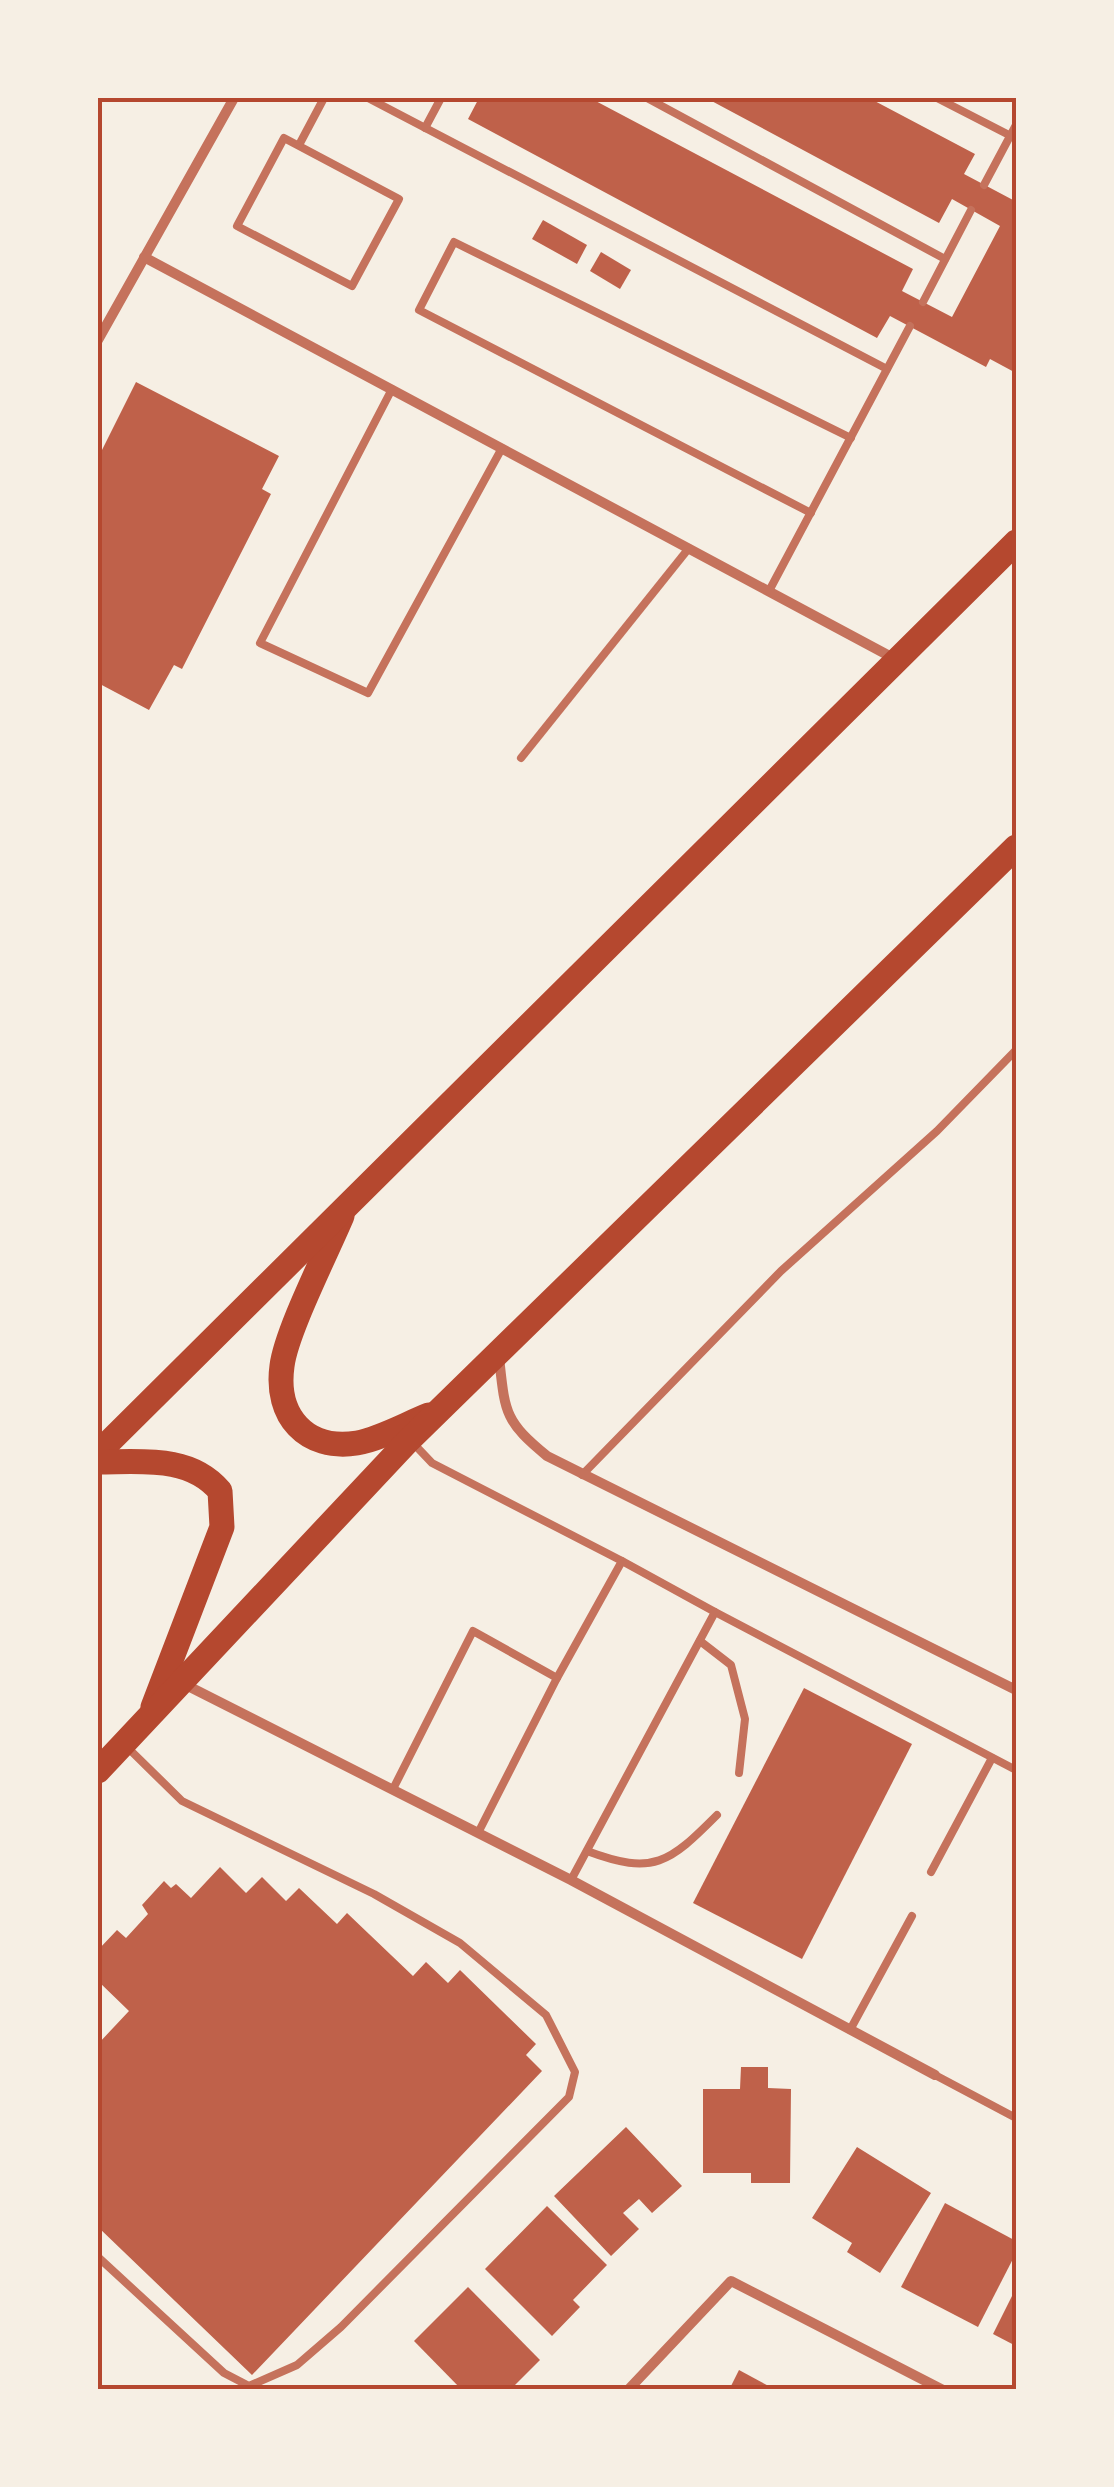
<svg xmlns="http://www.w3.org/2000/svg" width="1114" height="2487" viewBox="0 0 1114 2487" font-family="'Asap Condensed',sans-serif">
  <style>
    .building { fill: #bf614a }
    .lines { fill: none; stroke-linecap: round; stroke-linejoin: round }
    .service { stroke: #c5725c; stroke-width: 8 }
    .minor { stroke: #c5725c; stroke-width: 10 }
    .primary { stroke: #b5482f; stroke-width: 25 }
    .neatline { fill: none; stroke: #b5482f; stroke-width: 4 }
  </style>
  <rect width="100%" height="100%" fill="#f6efe4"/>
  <g class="building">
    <polygon points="479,98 590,98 913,269 902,291 952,317 1000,226 952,199 939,223 706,98 869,98 975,154 964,174 1013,200 1016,194 1016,373 990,359 986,367 890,316 877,338 468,119"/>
    <polygon points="543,220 587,245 577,264 532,239"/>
    <polygon points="601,252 631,270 620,289 590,271"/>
    <polygon points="136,382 279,456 262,489 271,494 182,669 174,665 149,710 98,683 98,458"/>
    <polygon points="804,1688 912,1744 802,1959 693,1903"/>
    <polygon points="220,1867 246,1893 262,1877 286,1901 299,1888 337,1924 347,1913 413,1976 426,1962 448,1983 460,1970 536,2044 526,2055 542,2071 252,2375 98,2227 98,2044 129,2011 98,1981 98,1950 117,1930 126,1938 148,1914 142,1905 164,1881 171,1888 176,1884 191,1898"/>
    <polygon points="741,2067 768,2067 768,2088 791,2089 790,2183 751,2183 751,2173 703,2173 703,2089 740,2089"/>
    <polygon points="626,2127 682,2186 652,2213 639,2199 623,2213 639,2229 611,2256 554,2196"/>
    <polygon points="857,2147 931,2193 880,2273 847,2252 852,2243 812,2218"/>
    <polygon points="945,2203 1016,2241 1016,2253 978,2327 901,2287"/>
    <polygon points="547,2206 607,2265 573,2300 580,2307 552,2336 485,2269"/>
    <polygon points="468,2287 540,2360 510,2390 462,2390 414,2341"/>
    <polygon points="1016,2288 1016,2346 993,2334"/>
    <polygon points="739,2370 776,2390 729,2390"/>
  </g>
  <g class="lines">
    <g class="service">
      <polyline points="368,98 887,369"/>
      <polyline points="647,98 945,259"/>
      <polyline points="937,98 1011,136"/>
      <polyline points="425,128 441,98"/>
      <polygon points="284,138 399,199 352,286 237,226"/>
      <polyline points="299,145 324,98"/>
      <polyline points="984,185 1016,125"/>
      <polyline points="923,302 971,210"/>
      <polyline points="392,389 260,643 368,693 502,448"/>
      <polyline points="811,513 419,310 454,242 851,438"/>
      <polyline points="769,591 910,326"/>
      <polyline points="521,758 689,548"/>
      <polyline points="413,1443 432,1463 622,1561 557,1678"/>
      <polyline points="582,1475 781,1271 937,1131 1016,1050"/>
      <polyline points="715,1612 1016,1770"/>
      <polyline points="700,1641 731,1665 745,1719 739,1773"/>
      <polyline points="393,1789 473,1631 557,1678 478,1833"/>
      <path d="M 587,1851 C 654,1876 669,1863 717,1815"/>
      <polyline points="931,1872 992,1758"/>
      <polyline points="571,1880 715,1612 622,1561"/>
      <polyline points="850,2030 912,1916"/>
      <polyline points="935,2075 1016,2118"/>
      <polyline points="98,2257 224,2373 249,2386 297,2365 341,2327 569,2097 575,2072 546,2015 460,1943 374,1894 182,1801 127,1747"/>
    </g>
    <g class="minor">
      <polyline points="144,257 897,660"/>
      <polyline points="98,340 234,98"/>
      <path d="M 499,1357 C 505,1412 504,1421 547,1456 L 1014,1689 L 1016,1685"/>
      <polyline points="182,1683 571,1880 935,2075"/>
      <polyline points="628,2390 731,2281 943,2390"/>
    </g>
    <g class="primary">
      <path d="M 342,1216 C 327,1252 286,1332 282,1366 C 275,1416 306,1451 357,1443 C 380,1439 406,1424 429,1415"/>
      <polyline points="98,1453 1016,542"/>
      <path d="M 98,1462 C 141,1462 190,1455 220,1491 L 222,1527 L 153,1707"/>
      <polyline points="98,1771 409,1440 1016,847"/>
    </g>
  </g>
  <rect width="1114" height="2487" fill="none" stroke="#f6efe4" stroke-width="200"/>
  <rect x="100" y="100" width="914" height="2287" class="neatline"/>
</svg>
